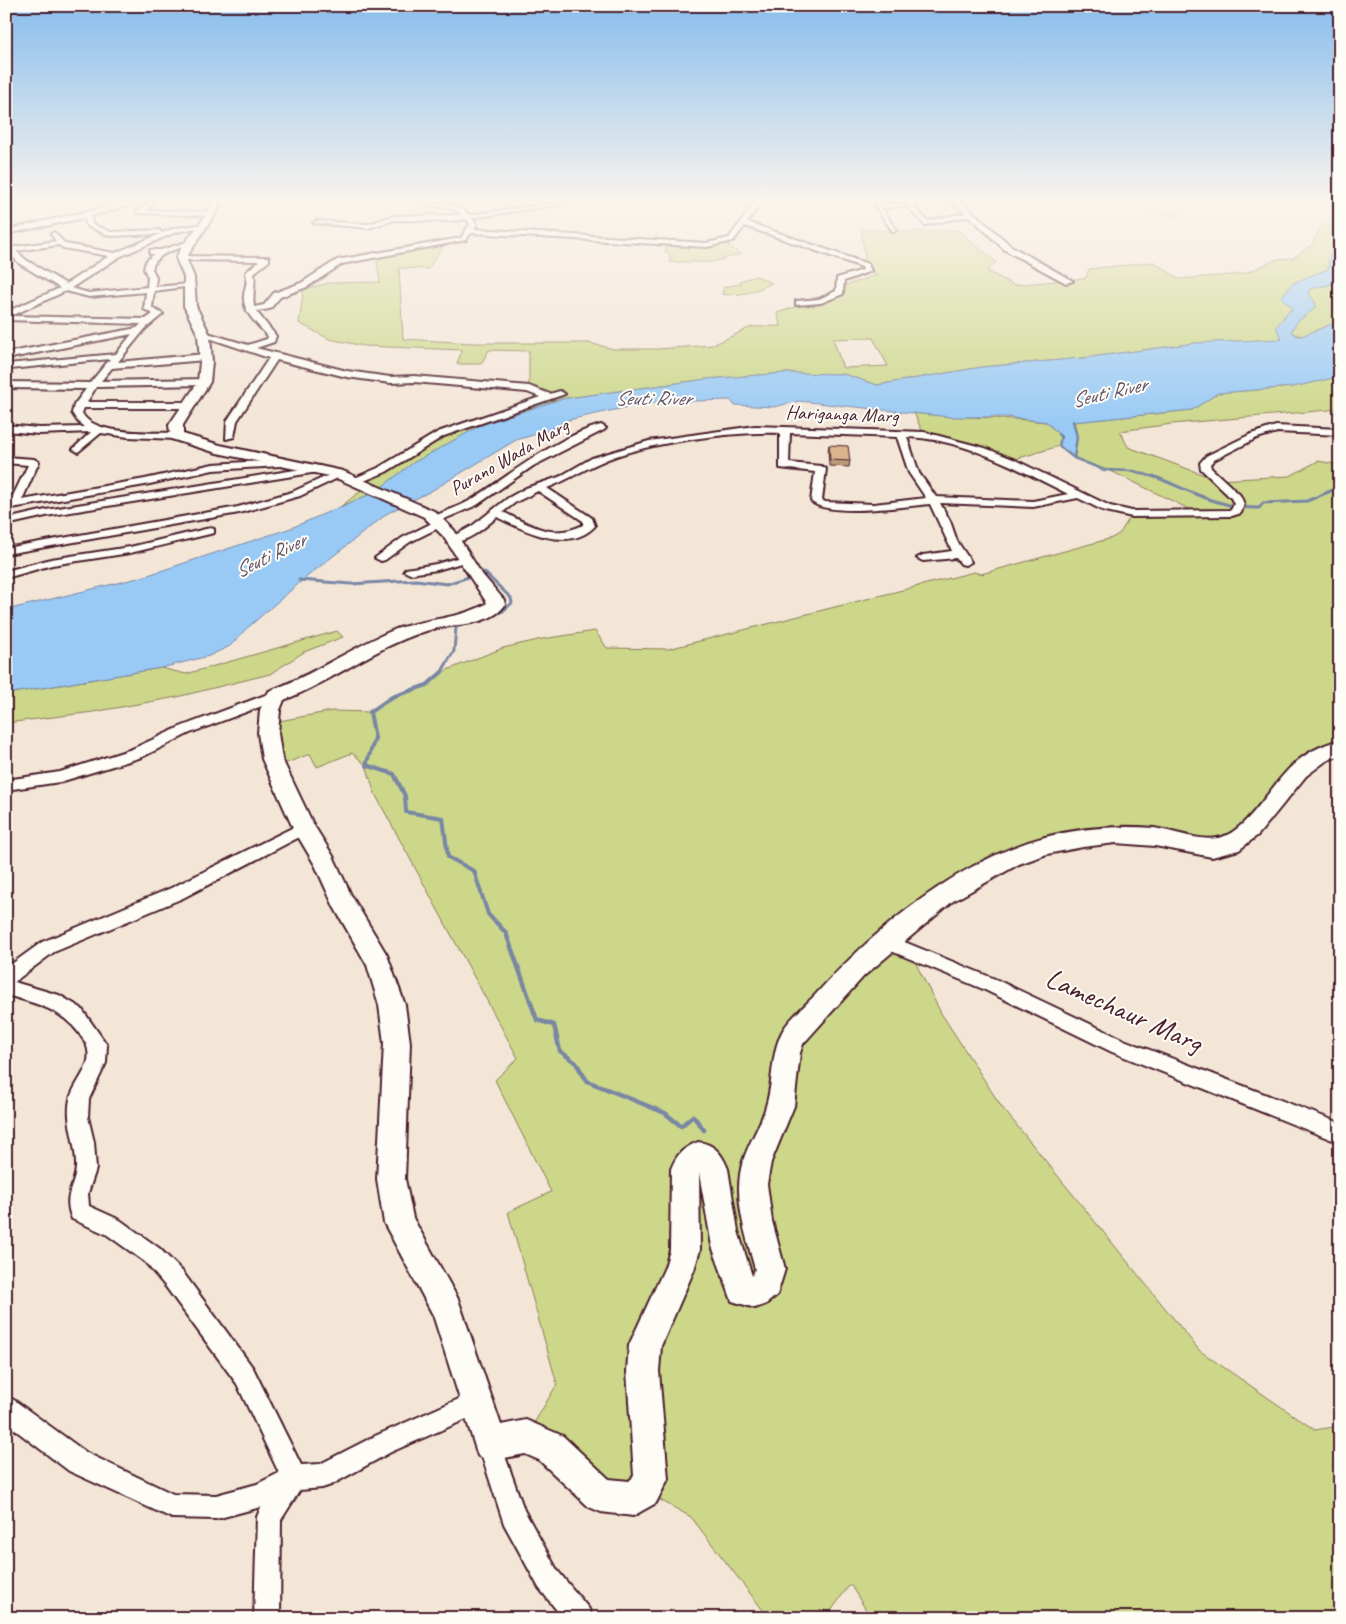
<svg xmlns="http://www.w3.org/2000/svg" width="1346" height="1624" viewBox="0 0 1346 1624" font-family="Caveat,sans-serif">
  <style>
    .green { fill: #ccd78a; stroke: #8b7b5a; fill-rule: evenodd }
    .water { fill: #98caf5; stroke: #7986a4 }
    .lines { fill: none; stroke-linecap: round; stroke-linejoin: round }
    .stream-far3 { stroke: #7986a4; stroke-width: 2.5 }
    .stream-far2 { stroke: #7986a4; stroke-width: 3 }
    .stream-far1 { stroke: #7986a4; stroke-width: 4 }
    .stream { stroke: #7986a4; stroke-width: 4.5 }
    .street-casing { stroke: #4a1f2b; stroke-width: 4 }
    .secondary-casing { stroke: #4a1f2b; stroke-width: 4 }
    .street { fill: #fdfcf7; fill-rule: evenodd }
    .secondary { fill: #fdfcf7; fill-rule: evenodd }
    .wall { fill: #bc9a78; stroke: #4a1f2b }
    .building { fill: #dbb38c; stroke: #4a1f2b }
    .labels { text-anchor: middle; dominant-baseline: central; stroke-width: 4; stroke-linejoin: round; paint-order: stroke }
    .far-street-label { font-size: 20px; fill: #4a1f2b; stroke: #fdfcf7 }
    .far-water-label { font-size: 21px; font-style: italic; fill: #615268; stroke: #fdfcf7 }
    .near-street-label { font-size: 29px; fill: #4a1f2b; stroke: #fdfcf7 }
  </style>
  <rect width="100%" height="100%" fill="#f3e6d7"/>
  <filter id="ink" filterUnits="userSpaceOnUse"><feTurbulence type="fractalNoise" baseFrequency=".02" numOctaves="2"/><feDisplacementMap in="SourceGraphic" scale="10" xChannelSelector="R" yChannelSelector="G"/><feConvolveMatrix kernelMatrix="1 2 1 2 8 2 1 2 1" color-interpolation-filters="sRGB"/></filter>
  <g filter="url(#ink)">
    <g class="green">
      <polygon points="1165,200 1200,200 1188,205 1183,213 1177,216 1150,211"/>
      <path d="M 1340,209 L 1340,238 L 1330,254 L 1328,269 L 1293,283 L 1292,308 L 1283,318 L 1283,339 L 1196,343 L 1083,358 L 982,367 L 877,385 L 844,374 L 786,373 L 707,379 L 561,399 L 530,410 L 375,492 L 340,507 L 366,487 L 354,482 L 424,444 L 547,397 L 529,389 L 529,351 L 489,350 L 481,364 L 457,364 L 462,350 L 364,346 L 329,339 L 299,323 L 304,285 L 308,288 L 329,283 L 380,282 L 376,255 L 439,245 L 443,246 L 428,269 L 399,268 L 403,339 L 473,343 L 588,343 L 614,349 L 657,349 L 713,345 L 751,327 L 781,326 L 777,313 L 801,305 L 799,303 L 809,303 L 835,295 L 840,287 L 877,275 L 867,271 L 861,229 L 904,232 L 958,230 L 996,262 L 987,271 L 1014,285 L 1086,278 L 1089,269 L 1154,262 L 1179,279 L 1243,274 L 1278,259 L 1293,258 L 1313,244 L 1319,230 ZM 873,338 L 888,366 L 843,368 L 833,339 Z"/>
      <polygon points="669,243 707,245 725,243 740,254 713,262 670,262 670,254 665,251"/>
      <path d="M 756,276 L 772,283 C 756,291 740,297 722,294 L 724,287 L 741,284 L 740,281 Z"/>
      <polygon points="1340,282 1340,321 1302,336 1292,333 1291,331 1298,321 1315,308 1315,302 1308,293 1310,289"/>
      <polygon points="1340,376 1340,409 1172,424 1120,431 1128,447 1218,480 1290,476 1318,461 1340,465 1340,747 1319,756 1231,844 1116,835 1011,858 886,941 910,952 941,1013 1001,1106 1200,1351 1315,1430 1340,1426 1340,1618 871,1618 850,1584 826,1618 769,1618 691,1517 644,1491 633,1499 526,1437 557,1384 508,1212 551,1192 495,1080 518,1058 375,794 366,765 352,753 317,767 310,754 276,767 269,723 332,711 370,712 392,697 427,685 442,672 503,648 542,639 595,631 607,648 668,649 974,572 981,574 1112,538 1120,533 1132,514 1193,511 1113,472 1074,458 1077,437 1073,422 1192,410 1218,393 1293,387"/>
      <path d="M 914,413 C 958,418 1003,417 1047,422 L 1061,437 L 1059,446 L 1009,461 L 924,435 Z"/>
      <polygon points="337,631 343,637 304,652 270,674 177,697 93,712 6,723 6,694 161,668 186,674"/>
    </g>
    <polygon class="water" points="1340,238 1340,282 1310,289 1308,293 1315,302 1315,308 1298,321 1291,331 1297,336 1302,336 1340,321 1340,376 1338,377 1293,387 1218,393 1192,410 1074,422 1077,437 1074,458 1059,446 1060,436 1047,422 1006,417 950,417 799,401 774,407 734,405 731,400 663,402 633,406 568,420 547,431 516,440 431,491 388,513 304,579 246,629 230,646 209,656 161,668 6,694 6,610 142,577 291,528 375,492 413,463 481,425 561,399 707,379 786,373 844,374 877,385 982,367 1083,358 1196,343 1282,339 1276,327 1292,308 1281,297 1293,283 1328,269 1330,254"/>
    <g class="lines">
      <g class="stream-far3">
        <polyline points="1073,421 1077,437 1074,458 1104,470 1134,471 1157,478"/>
        <polyline points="1058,434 1061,437 1059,446 1074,458"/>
      </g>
      <g class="stream-far2">
        <path d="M 1153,476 C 1189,490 1220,509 1259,508 L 1263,503 L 1307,501 L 1340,487"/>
        <polyline points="299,580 351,584 416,580 447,584 484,572 511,598 512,603 503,611 490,616"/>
        <polyline points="441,673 454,651 456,627 472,622"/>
      </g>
      <polyline class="stream-far1" points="442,672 427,685 392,697 370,712 375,738 366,765 394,774 405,796 406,812 443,818 448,857 474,871 488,914 493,920"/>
      <polyline class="stream" points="492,918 506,933 537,1020 554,1025 560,1051 576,1063 587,1081 665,1113 681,1126 693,1116 704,1130"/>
      <g class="street-casing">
        <g id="street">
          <polygon points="24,200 37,200 6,207 6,203"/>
          <path d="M 137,200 L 147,200 L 91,216 L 92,224 L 111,232 L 159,230 L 162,233 L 175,228 L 205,224 L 208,226 L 176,232 L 119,257 L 71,288 L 89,293 L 147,287 L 148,277 L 144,269 L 146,261 L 154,254 L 150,254 L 150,250 L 161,250 L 193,240 L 193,244 C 178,249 156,252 152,269 L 156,277 L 155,287 L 188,284 L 192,286 L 154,291 L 152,308 L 163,314 L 145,329 L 118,362 L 205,354 L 209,357 L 205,360 L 112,368 L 101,381 L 204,379 L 209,382 L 204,385 L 96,387 L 87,402 L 191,402 L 196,405 L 191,408 L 84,408 L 82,413 C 93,436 153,432 176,433 L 181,436 L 176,439 L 128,437 L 101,433 L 78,452 L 73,449 L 91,432 L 39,434 L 6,431 L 6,425 L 39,428 L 84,427 L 78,422 L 72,413 L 74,405 L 86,389 L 6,388 L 6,382 L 90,383 L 110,359 L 10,369 L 6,367 L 7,364 L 116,354 L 132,334 L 6,359 L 6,353 L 137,328 L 141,324 L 6,320 L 6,312 L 60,288 L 20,264 L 8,252 L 8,248 L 56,241 L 51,234 L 54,232 L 65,244 L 115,253 L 160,234 L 110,236 L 87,226 L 84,218 L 6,234 L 6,230 ZM 59,245 L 63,248 L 109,256 L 66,284 L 26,260 L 16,251 ZM 66,291 L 89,297 L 146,292 L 144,309 L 153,314 L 146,319 L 11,316 Z"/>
          <path d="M 415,200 L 461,207 L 469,215 L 576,200 L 591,200 L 472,218 L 477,224 L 474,229 L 707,243 L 729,238 L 757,200 L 763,200 L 747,222 L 868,264 L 871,271 L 844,281 L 843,294 L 821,303 L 796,305 L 796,301 L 819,299 L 836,291 L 837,278 L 863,270 L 862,267 L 745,226 L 733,241 L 707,247 L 471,233 L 466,240 L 342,264 L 307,287 L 280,297 L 270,309 L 256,311 L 276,336 L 274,342 L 256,348 L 347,371 L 390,377 L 414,376 L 529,386 L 550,394 L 560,391 L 565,394 L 444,436 L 386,472 L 354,485 L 349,482 L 350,480 L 378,468 L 438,432 L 540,397 L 527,392 L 414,382 L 390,383 L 347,377 L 277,360 L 237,421 L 234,437 L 226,439 L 227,421 L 269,358 L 200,335 L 204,332 L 248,345 L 267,339 L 268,336 C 258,325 242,312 244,295 C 245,285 248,285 246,272 L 259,261 L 181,260 L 178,260 L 178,256 L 269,257 L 269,261 L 254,273 C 256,285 252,294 254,307 L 264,305 L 274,293 L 301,283 L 337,260 L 461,238 L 470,224 L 466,219 L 451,221 L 394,220 L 368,228 L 313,223 L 316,221 L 368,224 L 394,216 L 462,215 C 451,203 429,210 415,200 Z"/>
          <path d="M 931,200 L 959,200 L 1011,246 L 1073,281 L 1066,283 L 1005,250 L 969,216 L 925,225 L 907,206 L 882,208 L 896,230 L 893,232 L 875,206 ZM 952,202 L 966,213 L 927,221 L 913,205 Z"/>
          <polygon points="150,202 153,204 146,210 212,212 215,214 212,216 137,213 137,211"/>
          <polygon points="6,294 10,295 10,299 6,299"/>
          <path d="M 601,425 L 606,428 L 604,430 L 533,466 L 477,505 L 442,520 L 445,523 L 444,525 L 410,542 L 385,560 L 381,561 L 375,558 L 402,538 L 434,522 L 431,519 L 432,517 C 445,511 459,507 471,500 C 510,475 556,437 601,425 Z"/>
          <path d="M 755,426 L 924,432 L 985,448 L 1013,459 L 1110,506 L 1132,511 L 1231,510 L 1234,504 L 1231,498 L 1201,469 L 1200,463 L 1206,456 L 1251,434 L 1276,426 L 1340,429 L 1340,435 L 1277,432 L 1257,438 L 1214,460 L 1210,464 L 1211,468 L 1240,495 L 1244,504 L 1241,513 L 1232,516 L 1132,517 L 1102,510 L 1078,498 L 1033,507 L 940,503 L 950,521 L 957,541 L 971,562 L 965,565 L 961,564 L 956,558 L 923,561 L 917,558 L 923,555 L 952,551 L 930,504 C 906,506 826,518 811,501 L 815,472 L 780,468 L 780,433 C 734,431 641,443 599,463 C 581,471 566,481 547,488 L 592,518 L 595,526 C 569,554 523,530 497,517 C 486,526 466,545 451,541 L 449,539 L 472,526 L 508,498 L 526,488 L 559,477 L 592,458 L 649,441 ZM 790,433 L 897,437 L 909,473 L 926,498 L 874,504 L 825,502 L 822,500 L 826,469 L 821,466 L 789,463 ZM 907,437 C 965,439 1018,469 1068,494 L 1033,501 L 936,497 L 919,473 ZM 538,491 L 583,521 L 583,525 C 552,540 532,526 503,512 L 516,502 Z"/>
          <polygon points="6,457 34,459 39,462 22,500 145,479 213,464 280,460 285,463 280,466 213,470 145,485 6,509 6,503 10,502 28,465 6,463"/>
          <polygon points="320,466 325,469 324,471 46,516 6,525 6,519 46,510"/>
          <polygon points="338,471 342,472 342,476 300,496 239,513 6,554 6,548 238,507 292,492"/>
          <polygon points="210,528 214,529 214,533 130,553 52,565 6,578 6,571 51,559 130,547"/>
          <polygon points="464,556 470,559 468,561 437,570 410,574 404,571 406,569 436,564"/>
          <polygon points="276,691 283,696 281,699 190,733 142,757 60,782 6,790 6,780 60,772 132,749 180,727"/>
          <path d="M 304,822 L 309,824 L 312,828 L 309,832 L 183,898 L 54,952 L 14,982 L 59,995 L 81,1008 L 107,1045 L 106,1063 L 89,1099 L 88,1117 L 94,1142 L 96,1169 L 88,1193 L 89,1206 L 120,1220 L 159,1248 L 182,1271 L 253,1368 L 301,1465 L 320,1464 L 375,1436 L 477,1391 L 485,1395 L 489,1403 L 485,1411 L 391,1452 L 331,1485 L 322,1488 L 300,1490 L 281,1520 L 280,1618 L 254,1618 L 257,1517 L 261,1507 L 216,1519 L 172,1518 L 69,1471 L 6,1423 L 6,1396 L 14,1400 L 87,1453 L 173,1494 L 216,1495 L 257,1484 L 279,1473 L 237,1384 L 166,1287 L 145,1262 L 106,1234 L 72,1219 C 62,1195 75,1188 76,1167 C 77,1144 65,1122 70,1099 C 73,1086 85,1074 88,1061 C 90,1048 86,1043 79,1033 C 61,1009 35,1003 6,995 L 6,968 L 42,942 L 171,888 Z"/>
          <polygon points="885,934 995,979 1124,1040 1340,1123 1340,1143 1112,1052 983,989 879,946 877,941 879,936"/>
          <polygon points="490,1432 498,1436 524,1510 557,1570 589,1609 593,1618 563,1618 539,1588 504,1524 478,1444 482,1436"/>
        </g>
      </g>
      <g class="secondary-casing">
        <path id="secondary" d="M 212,200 L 220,200 L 219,208 L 186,258 L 194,277 L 196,306 L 210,335 L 212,362 L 210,382 L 183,425 L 183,434 L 220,445 L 343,471 L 434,511 L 454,530 L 481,573 L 504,600 L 505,605 C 489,628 449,623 426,631 C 375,647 333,681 284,700 L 280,710 L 278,733 L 282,759 L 313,824 L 333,856 L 351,895 L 387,955 L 405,1005 L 410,1043 L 405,1179 L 413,1218 L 458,1299 L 501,1425 L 526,1420 L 563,1436 L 609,1479 L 629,1481 L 634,1476 L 627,1371 L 629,1345 L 665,1267 L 670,1250 L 671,1169 C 677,1154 683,1148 698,1142 C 715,1144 722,1154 728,1169 L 738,1231 L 752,1276 L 755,1269 C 746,1235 732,1196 743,1161 C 749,1142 761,1125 766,1106 C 774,1081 770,1054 783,1030 C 791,1017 806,1005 817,993 C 876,928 959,860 1045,837 C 1080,828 1118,825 1154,828 C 1175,831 1201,843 1222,837 C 1247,830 1272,784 1292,766 C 1305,753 1322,745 1340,740 L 1340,755 L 1326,761 L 1306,776 L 1258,835 L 1239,850 L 1212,857 L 1155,846 L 1116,843 L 1083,847 L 1047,854 L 1019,864 L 953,901 L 864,976 L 803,1044 L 800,1053 L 794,1106 L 771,1162 L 767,1184 L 772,1221 L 785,1269 L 777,1295 L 766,1304 L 755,1308 L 732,1301 L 712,1246 L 699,1173 L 700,1250 L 694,1270 L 661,1346 L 659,1371 L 668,1479 L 656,1503 L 633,1516 L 601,1512 L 589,1507 L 539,1460 L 525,1454 L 490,1461 L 478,1456 L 433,1315 L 384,1223 L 377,1179 L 384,1043 L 379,1005 L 367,965 L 334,907 L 315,865 L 293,828 L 262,759 L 258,733 L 260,710 L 269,691 C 314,675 352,647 396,629 C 424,619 465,618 487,603 L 443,536 L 424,517 L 334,477 L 217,453 L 171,439 L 169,425 L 198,382 L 200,362 L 198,335 L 184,306 L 184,277 L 176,258 C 186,236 206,223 212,200 Z"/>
      </g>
      <use href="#street" class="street"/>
      <use href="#secondary" class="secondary"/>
    </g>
    <polygon class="wall" points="829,445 850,461 849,467 829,466 828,451"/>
    <polygon class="building" points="829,445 848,446 850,461 830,460"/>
  </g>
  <linearGradient id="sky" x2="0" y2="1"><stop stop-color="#88bded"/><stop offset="0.47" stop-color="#faf4ed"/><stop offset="1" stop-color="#faf4ed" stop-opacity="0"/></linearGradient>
  <rect width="1346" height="427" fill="url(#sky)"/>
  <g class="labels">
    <g class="far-street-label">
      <text transform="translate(842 414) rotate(2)">Hariganga Marg</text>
      <text transform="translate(509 457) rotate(-30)">Purano Wada Marg</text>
    </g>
    <g class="far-water-label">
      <text transform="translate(1109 392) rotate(-13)">Seuti River</text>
      <text x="653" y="398">Seuti River</text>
      <text transform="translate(270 555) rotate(-26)">Seuti River</text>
    </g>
    <g class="near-street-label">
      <text transform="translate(1124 1010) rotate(24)">Lamechaur Marg</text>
    </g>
  </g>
  <rect width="1346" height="1624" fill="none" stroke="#fdfcf7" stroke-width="25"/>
  <rect x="12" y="12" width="1321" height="1599" fill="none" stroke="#4a1f2b" stroke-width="2" filter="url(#ink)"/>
</svg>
